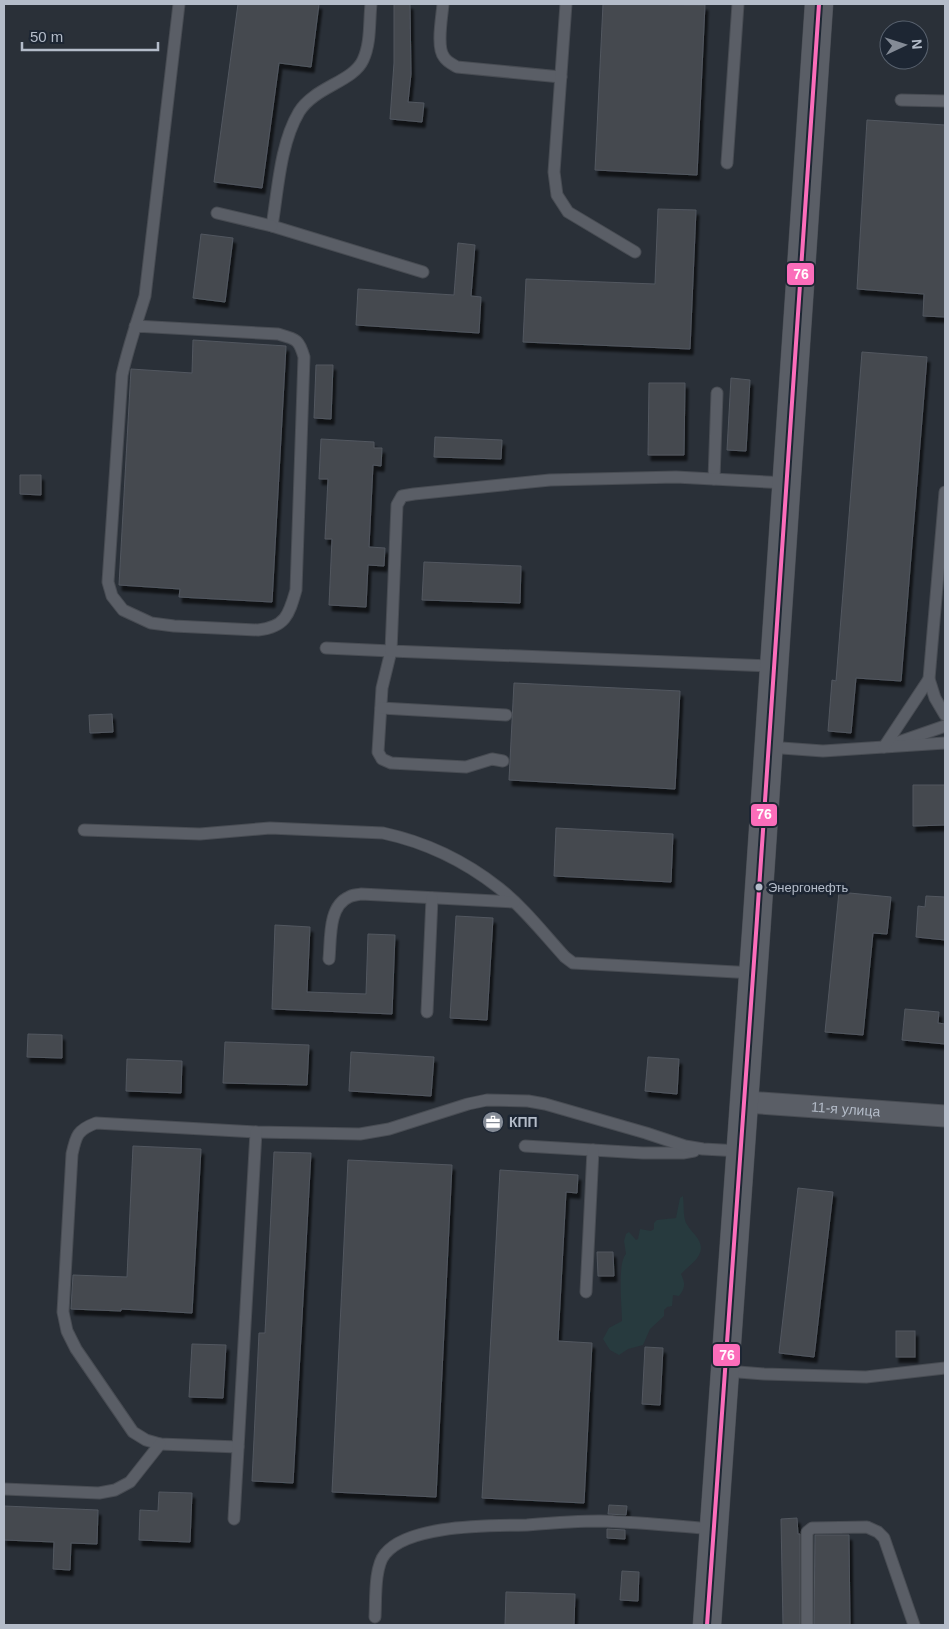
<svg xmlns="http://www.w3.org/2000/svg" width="949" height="1629" viewBox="0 0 949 1629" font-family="Helvetica,sans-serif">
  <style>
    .green { fill: #273a3e }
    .building { fill: #444950; stroke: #52575f; filter: url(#shadow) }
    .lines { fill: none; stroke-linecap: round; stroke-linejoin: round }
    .service-casing { stroke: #484c53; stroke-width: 13 }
    .minor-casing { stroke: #484c53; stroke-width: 23 }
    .tertiary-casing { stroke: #484c53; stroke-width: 29 }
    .service { stroke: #5a5e66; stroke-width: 11 }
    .minor { stroke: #5a5e66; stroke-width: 21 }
    .tertiary { stroke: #5a5e66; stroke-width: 28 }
    .bus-1-casing { stroke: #1d2633; stroke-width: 8 }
    .bus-1 { stroke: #fb6dba; stroke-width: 4 }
    .bus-dot { fill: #b4bcc9; stroke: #1d2633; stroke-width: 2 }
    .labels { text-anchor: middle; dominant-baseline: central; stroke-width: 5; stroke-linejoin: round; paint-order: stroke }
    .bus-label { font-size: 13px; fill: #b4bcc9; stroke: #1d2633; text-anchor: start }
    .street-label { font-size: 14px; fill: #b4bcc9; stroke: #1d2633 }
    .poi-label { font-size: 14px; font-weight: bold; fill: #b4bcc9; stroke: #1d2633; text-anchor: start }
    .line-badge { stroke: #1d2633; stroke-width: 2 }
    .badge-label { font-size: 14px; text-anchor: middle; font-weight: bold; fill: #fff }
  </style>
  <defs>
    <filter id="shadow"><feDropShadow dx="3" dy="5.5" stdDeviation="1" flood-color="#0009"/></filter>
  </defs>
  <rect width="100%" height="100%" fill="#2a3038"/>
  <path class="green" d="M 683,1196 C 684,1204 683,1216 686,1223 C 689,1229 695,1234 698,1239 C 708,1255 690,1264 681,1274 C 685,1283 686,1287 679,1296 L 673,1295 L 672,1306 L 667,1307 L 664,1310 L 664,1316 L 650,1329 L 643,1345 L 628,1349 L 619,1355 L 610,1350 L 603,1339 L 609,1328 L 622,1321 C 622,1307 617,1264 626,1254 L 624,1241 L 626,1234 L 629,1232 L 636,1240 L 638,1239 L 640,1229 L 651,1231 L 654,1229 L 654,1223 L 657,1220 L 676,1218 L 680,1198 Z"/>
  <g class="building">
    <polygon points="238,4 319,4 311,67 279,63 262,188 214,182"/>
    <polygon points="394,4 410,4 411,74 408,102 424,103 422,122 390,119 394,63"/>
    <polygon points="603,4 705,5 697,175 595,170"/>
    <polygon points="867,120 945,125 945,317 923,316 924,294 857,289"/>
    <polygon points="658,209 696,210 690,349 523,342 526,279 655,284"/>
    <polygon points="201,234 233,238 225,302 193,298"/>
    <polygon points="458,243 475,245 471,296 481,297 479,333 356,325 358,289 454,295"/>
    <polygon points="193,340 286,346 272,602 179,597 180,589 119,585 131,369 192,373"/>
    <polygon points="862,352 927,357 901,681 856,678 851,733 828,731 832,680 836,681"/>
    <polygon points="316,365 333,365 331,419 314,418"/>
    <polygon points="731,378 750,380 746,451 727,450"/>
    <polygon points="649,383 685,383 684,455 648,455"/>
    <polygon points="435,437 502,440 501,459 434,457"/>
    <polygon points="321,439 374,442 374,448 382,448 381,466 373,465 369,547 385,548 384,566 368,565 366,607 329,605 332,539 325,539 328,479 319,479"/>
    <polygon points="20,475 41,475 41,495 20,494"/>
    <polygon points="424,562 521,566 520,603 422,600"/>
    <polygon points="514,683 680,691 675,789 509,780"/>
    <polygon points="112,714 113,732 90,733 89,715"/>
    <polygon points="913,785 945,785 945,825 913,826"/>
    <polygon points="556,828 673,834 671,882 554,876"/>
    <polygon points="839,892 891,897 887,934 873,933 863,1035 825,1032"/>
    <polygon points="926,896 945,897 945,940 916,937 918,906 925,907"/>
    <polygon points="456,916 493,918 487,1020 450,1018"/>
    <polygon points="275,925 310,927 307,992 366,994 368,934 395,935 392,1014 272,1009"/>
    <polygon points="905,1009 939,1012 938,1023 945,1024 945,1044 902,1040"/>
    <polygon points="28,1034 62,1035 62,1058 27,1057"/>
    <polygon points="225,1042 309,1045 307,1085 223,1083"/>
    <polygon points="351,1052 434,1057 431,1096 349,1091"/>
    <polygon points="648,1057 679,1059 677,1094 645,1091"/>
    <polygon points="127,1059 182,1061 181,1093 126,1091"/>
    <polygon points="133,1146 201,1149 192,1313 121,1309 121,1311 71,1309 73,1275 127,1277"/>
    <polygon points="274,1152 311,1153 293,1483 252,1481 259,1333 265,1333"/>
    <polygon points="348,1160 452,1165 436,1497 332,1492"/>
    <polygon points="500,1170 578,1175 577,1193 566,1192 558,1341 592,1343 584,1503 482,1498"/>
    <polygon points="798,1188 833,1192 814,1357 779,1353"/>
    <polygon points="597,1252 613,1252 614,1276 598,1276"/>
    <rect x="896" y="1331" width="19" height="26"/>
    <polygon points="192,1344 226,1345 223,1398 189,1397"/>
    <polygon points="645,1347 663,1348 660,1405 642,1404"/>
    <polygon points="159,1492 192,1493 190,1542 139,1540 140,1510 158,1511"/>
    <polygon points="609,1505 627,1506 626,1515 608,1514"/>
    <polygon points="4,1506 98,1510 97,1544 71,1543 70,1570 53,1569 54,1542 4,1540"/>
    <polygon points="797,1518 798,1534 800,1534 800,1625 783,1625 781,1519"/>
    <polygon points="607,1529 625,1530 625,1539 607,1538"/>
    <polygon points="815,1535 849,1535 850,1625 814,1625"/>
    <polygon points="622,1571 639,1572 638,1601 620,1600"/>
    <polygon points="506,1592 575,1594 574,1625 505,1625"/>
  </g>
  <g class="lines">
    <g class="service-casing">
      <g id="service">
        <path d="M 371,4 C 369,22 371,43 363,60 C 353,82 314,87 299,112 C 280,144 278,190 272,226 L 423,272"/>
        <path d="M 443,4 C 442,17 436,47 444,57 C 447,62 452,64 457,67 L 561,77"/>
        <polyline points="566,4 554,172 557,195 568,212 635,252"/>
        <polyline points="901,100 945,101"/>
        <polyline points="727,163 738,4"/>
        <polyline points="217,213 272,226"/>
        <path d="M 135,326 L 278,334 C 296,339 299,339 304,357 L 296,590 C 289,614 286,627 258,630 L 174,626 L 151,623 L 123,610 L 112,596 L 108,582 L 122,375 C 128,348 137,322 145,296 L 179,4"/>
        <polyline points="714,479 717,393"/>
        <polyline points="945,492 929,679 935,698 945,715"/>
        <polyline points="326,648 391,651 382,688 378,752 382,759 391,763 466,767 492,759 503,761"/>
        <polyline points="773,666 391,651 397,505 402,496 414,494 550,480 676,477 786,483"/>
        <polyline points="381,708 506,715"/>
        <polyline points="899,742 945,726"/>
        <polyline points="768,747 823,751 945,743"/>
        <polyline points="884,747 929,679"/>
        <path d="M 84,830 L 200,834 L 270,828 L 383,833 C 425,842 466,862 499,888 C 524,908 544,934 565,957 L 573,963 L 754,973"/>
        <path d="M 329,959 C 331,939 328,906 349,897 C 352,895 357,895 361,894 L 514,902"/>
        <polyline points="427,1012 432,898"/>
        <polyline points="525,1146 643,1153 683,1153 694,1151"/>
        <polyline points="586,1292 593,1150"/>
        <polyline points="726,1371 764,1374 866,1377 945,1368"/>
        <path d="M 238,1447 L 160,1444 L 146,1440 L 133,1432 L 76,1349 L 67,1331 L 63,1312 L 72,1154 C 76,1136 77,1130 96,1123 L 256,1132 L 360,1134 L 389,1129 L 468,1104 L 487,1100 L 528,1101 L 545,1104 L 646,1133 L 685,1146 L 703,1149 L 740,1151"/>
        <polyline points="4,1489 99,1493 115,1490 130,1482 160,1444"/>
        <polyline points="234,1519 256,1132"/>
        <path d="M 375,1617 C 376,1600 374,1567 385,1554 C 409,1524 490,1526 527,1525 C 551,1523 576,1521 600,1521 C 638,1522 676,1526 714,1529"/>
        <polyline points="807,1625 807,1532 812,1528 867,1527 878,1532 884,1538 914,1625"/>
      </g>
    </g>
    <g class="minor-casing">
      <g id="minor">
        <path id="s1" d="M 746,1102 L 945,1116"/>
      </g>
    </g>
    <g class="tertiary-casing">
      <path id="tertiary" d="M 707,1625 C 747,1085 782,544 819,4"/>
    </g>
    <use href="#service" class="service"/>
    <use href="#minor" class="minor"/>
    <use href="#tertiary" class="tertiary"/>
    <g class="bus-1-casing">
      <path id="bus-1" d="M 707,1625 C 747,1085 782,544 819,4"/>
    </g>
    <use href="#bus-1" class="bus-1"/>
  </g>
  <defs>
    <g id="office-disc" transform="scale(1.125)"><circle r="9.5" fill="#848b96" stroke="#1d2633"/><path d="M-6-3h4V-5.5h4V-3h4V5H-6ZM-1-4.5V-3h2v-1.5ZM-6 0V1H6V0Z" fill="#fff"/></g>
  </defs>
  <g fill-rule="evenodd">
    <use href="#office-disc" x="493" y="1122"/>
  </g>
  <circle class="bus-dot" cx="759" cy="887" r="4.5"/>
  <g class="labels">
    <g class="bus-label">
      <text x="768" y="887">Энергонефть</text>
    </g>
    <g class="street-label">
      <text stroke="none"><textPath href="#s1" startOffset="100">11-я улица</textPath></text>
    </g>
    <g class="poi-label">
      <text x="509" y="1122">КПП</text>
    </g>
  </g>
  <g class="line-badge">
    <rect x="786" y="262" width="29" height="24" rx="5" fill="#fb6dba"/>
    <rect x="750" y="803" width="28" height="24" rx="5" fill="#fb6dba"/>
    <rect x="712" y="1343" width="29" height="24" rx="5" fill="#fb6dba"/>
  </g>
  <g class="badge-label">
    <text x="801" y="279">76</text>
    <text x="764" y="819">76</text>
    <text x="727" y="1360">76</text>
  </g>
  <rect width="949" height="1629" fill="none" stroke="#b4bcc9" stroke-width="10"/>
  <g transform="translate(904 45) rotate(86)"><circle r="24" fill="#1d2633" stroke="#59626f"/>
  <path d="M0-4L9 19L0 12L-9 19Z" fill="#848b96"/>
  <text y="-8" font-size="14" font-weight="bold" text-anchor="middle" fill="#b4bcc9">N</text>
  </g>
  <path d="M22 42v8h136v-8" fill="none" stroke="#b4bcc9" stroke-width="2.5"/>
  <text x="30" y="42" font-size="15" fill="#b4bcc9" stroke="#1d2633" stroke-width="4" paint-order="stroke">50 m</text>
</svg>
